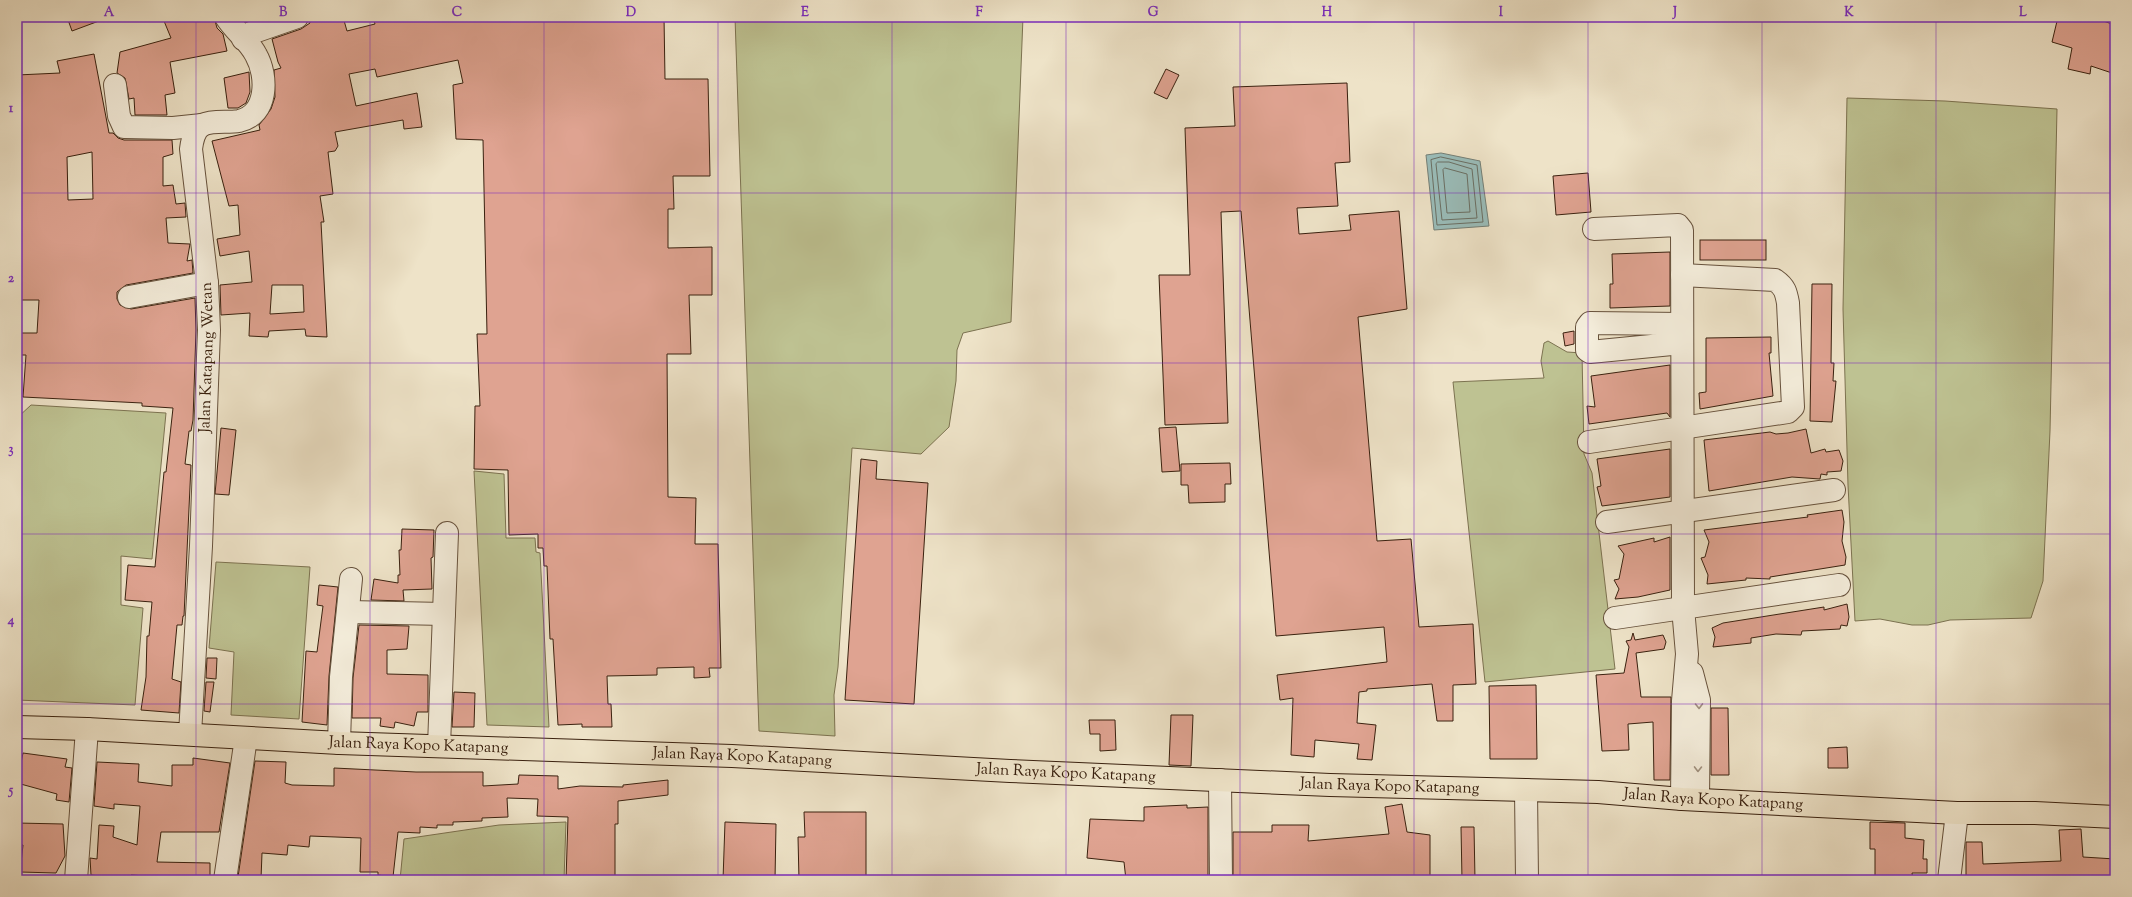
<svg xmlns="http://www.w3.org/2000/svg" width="2132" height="897" viewBox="0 0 2132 897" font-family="'Sorts Mill Goudy',serif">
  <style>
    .green { fill: #bec292; stroke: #7c7250 }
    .water { fill: #9abdba; stroke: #747f76 }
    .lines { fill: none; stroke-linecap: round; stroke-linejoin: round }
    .shore { stroke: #6a6f64; stroke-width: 1 }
    .building { fill: #dfa391; stroke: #3a210f; fill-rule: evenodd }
    .minor-casing { stroke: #67523d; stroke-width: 24 }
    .major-casing { stroke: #3a210f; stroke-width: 24 }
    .minor { stroke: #f4eddb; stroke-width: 22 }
    .major { stroke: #eee3c8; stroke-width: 22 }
    .oneway { stroke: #a0917f }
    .grid { fill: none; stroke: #7b2cbf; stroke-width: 1; stroke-opacity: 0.55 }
    .labels { text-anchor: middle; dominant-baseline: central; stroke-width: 3; stroke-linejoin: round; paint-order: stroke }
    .street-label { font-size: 16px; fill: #3a210f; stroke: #f4eddb }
    .neatline { fill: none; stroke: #7b2cbf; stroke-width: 1.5 }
    .grid-label { font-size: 13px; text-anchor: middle; font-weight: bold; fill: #7b2cbf }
  </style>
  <rect width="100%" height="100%" fill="#eee3c8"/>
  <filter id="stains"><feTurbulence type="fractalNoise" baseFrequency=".005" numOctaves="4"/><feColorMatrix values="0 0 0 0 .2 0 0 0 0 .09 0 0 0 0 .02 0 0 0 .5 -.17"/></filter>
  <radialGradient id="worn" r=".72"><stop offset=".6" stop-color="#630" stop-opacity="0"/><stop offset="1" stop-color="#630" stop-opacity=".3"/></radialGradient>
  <g class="green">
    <polygon points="735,17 1023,17 1011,322 963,333 957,350 956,381 949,427 921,454 852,448 838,667 834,695 835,736 759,731"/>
    <polygon points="1847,98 1945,101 2057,109 2050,431 2043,581 2031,618 1950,620 1928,625 1912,625 1880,619 1855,621 1848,485 1843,309"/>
    <polygon points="1548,341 1567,352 1582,353 1584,454 1592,473 1615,669 1485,682 1453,382 1544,378 1541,361 1544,343"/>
    <polygon points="31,405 166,413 152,559 121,556 121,605 143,608 135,705 17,700 17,418"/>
    <polygon points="474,471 504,474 506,538 535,538 536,552 540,553 549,727 487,725"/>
    <polygon points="216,562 310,567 299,719 231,715 234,652 209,648"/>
    <polygon points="566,822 564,880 400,880 404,839 499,825"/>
  </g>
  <polygon class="water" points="1441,153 1480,161 1489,226 1434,230 1426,155"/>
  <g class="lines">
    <g class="shore">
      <polygon points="1441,157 1477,165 1483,222 1437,225 1431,160"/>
      <polygon points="1438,162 1449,162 1472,169 1477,218 1442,220 1436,164"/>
      <polygon points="1445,168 1467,174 1470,212 1447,213 1443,170"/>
    </g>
  </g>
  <g class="building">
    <polygon points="67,17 107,17 107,18 72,31"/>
    <polygon points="184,17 214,17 217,28 223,34 227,51 170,62 175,93 165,95 167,115 135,115 134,98 129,99 125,78 117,73 120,52 171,38 164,21"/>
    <path d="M 309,17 L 343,17 L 347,31 L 375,24 L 373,17 L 436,17 L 437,20 L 449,17 L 664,17 L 665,79 L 708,79 L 710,176 L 673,176 L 674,209 L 668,209 L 668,248 L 712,247 L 712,295 L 689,295 L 691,354 L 667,354 L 668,497 L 696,498 L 695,544 L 718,544 L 721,668 L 709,668 L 710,677 L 694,678 L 694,667 L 657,668 L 657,675 L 607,676 L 608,704 L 611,704 L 612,727 L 582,727 L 582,724 L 558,725 L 553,639 L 550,639 L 547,566 L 544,566 L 543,548 L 538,548 L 538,534 L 509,535 L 508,470 L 474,469 L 475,406 L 480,406 L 477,334 L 487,334 L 483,140 L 456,139 L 453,85 L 463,83 L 458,60 L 377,77 L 375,69 L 349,74 L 356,106 L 417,93 L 422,127 L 404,129 L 403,120 L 335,132 L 338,146 L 335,151 L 328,152 L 333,194 L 320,196 L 324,222 L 321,222 L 327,337 L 306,336 L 305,329 L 269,331 L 268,337 L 249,336 L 250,313 L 221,315 L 220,285 L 252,282 L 249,251 L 220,256 L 217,239 L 240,235 L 238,205 L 229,206 L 212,141 L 260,130 L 259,125 L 271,109 L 275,97 L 274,70 L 281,68 L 278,62 L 272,39 L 301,29 L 310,23 ZM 272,285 L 303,285 L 304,312 L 270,314 Z"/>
    <polygon points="2058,17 2092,17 2115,25 2115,74 2091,66 2090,74 2068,69 2072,48 2052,42"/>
    <path d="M 94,54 L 109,133 L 113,133 L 118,138 L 124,140 L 172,140 L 173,154 L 163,157 L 163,186 L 173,185 L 176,204 L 185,203 L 186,217 L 166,218 L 168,243 L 190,244 L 187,261 L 192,260 L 193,273 L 126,285 L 117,292 L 117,299 L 120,305 L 131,309 L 195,298 L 196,330 L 193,420 L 191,431 L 189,431 L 185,464 L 191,465 L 184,616 L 183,616 L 182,625 L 177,625 L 172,679 L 181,682 L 179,713 L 141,710 L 146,677 L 147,636 L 149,636 L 152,602 L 125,600 L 128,565 L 155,567 L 164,472 L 166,472 L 173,408 L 142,406 L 142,403 L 23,397 L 26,355 L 17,355 L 17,333 L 37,333 L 39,300 L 17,300 L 17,75 L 60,73 L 57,61 ZM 92,152 L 93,199 L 68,200 L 67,157 Z"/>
    <polygon points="1166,69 1179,75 1167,99 1154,93"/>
    <polygon points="249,72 250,92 246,103 238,108 228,108 224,78"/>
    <polygon points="1347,83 1350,162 1335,163 1338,206 1297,208 1299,234 1351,230 1349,215 1399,211 1407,309 1358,317 1377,541 1411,539 1419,627 1473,624 1476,684 1453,685 1453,721 1437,721 1432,684 1367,689 1367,691 1359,692 1357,723 1376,725 1372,760 1357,759 1359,744 1315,740 1314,757 1291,755 1293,698 1280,700 1277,675 1387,662 1384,627 1276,636 1241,211 1221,212 1228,423 1165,425 1159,275 1190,275 1185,128 1235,126 1233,87"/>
    <polygon points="1588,173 1591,212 1556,215 1553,176"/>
    <rect x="1700" y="240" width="66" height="20"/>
    <polygon points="1670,252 1670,306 1610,308 1610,284 1613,284 1612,254"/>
    <polygon points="1812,284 1832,284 1831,363 1834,363 1833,381 1836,381 1832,422 1810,421"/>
    <polygon points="1574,331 1574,344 1565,346 1563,333"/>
    <polygon points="1771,337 1771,353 1769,353 1773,396 1700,409 1699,393 1706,392 1706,338"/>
    <polygon points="1670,365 1670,417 1667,413 1589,424 1587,406 1595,407 1591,376"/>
    <polygon points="1176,427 1180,471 1162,472 1159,428"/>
    <polygon points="221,428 236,430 229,495 215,494"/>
    <polygon points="1806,429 1811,453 1825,449 1826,452 1839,450 1843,461 1841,471 1827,472 1827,475 1821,474 1820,479 1792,477 1709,491 1704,440 1770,432 1776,434 1788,433"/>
    <polygon points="1670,449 1670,497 1602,506 1597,487 1601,486 1597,459"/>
    <polygon points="861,459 877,461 876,479 928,483 914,704 845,700"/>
    <polygon points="1230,463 1231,484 1225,484 1225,502 1189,503 1188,485 1181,485 1181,464"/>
    <polygon points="1842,510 1844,522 1842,541 1846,557 1845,565 1770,577 1770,579 1746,578 1746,580 1707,584 1708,575 1701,558 1705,557 1709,542 1704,530 1808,517 1807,515"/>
    <polygon points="402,529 434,530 433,557 431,558 432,589 403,590 404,601 371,600 374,579 398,583 398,575 400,575 399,550 401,550"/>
    <polygon points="1670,537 1670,590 1638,597 1615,599 1619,589 1614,580 1619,579 1624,554 1618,546 1654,538 1654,542"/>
    <polygon points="319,585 338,587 329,676 327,725 302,722 306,651 317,652 323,606 317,605"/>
    <polygon points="1847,604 1849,617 1847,626 1841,625 1840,629 1802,631 1801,635 1776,634 1751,638 1751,643 1713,647 1715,637 1712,628 1723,623 1824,607 1824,610"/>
    <polygon points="359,625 409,626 407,649 387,650 387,674 428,675 428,712 417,712 414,726 395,722 394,728 380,726 381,718 352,718 353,678"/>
    <polygon points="1633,633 1635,640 1663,635 1666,642 1664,649 1636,653 1641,697 1671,697 1670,780 1654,780 1653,722 1628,724 1629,750 1602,751 1596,675 1624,673 1629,647 1626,641 1631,640"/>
    <polygon points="207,658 217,658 216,679 206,678"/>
    <polygon points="206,682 214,682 210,712 204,711"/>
    <polygon points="1536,685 1537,759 1490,759 1489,686"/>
    <polygon points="454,692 475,693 474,727 452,727"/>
    <polygon points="1711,708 1728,708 1729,775 1711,775"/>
    <polygon points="1171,715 1193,715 1191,766 1169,765"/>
    <polygon points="1089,720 1115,720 1116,750 1100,751 1100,734 1090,734"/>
    <polygon points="1847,747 1848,768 1828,768 1828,748"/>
    <polygon points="23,753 67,759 65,767 72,768 69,802 56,800 57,794 17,783"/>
    <polygon points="193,758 230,763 219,832 161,832 157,862 210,863 210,880 162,880 162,877 131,875 132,880 91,875 90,858 97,859 99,825 114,826 113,837 137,845 140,806 114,804 114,809 94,806 97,762 139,764 138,782 172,786 172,765 193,765"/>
    <polygon points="255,761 286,762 285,783 292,785 334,786 334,768 416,772 483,772 483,786 518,784 519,775 558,776 558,789 580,786 623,787 623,785 668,780 668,795 618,801 618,824 615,824 615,880 566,880 568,817 537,816 538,799 507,798 508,817 482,818 482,821 453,822 453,825 437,825 437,828 420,827 420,833 398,832 393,877 378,875 378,872 360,872 361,838 310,836 309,847 288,845 287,855 262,853 261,879 238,877"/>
    <polygon points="1402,804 1407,832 1430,835 1430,880 1233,880 1233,832 1272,832 1272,825 1309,825 1308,841 1389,834 1385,807"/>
    <polygon points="1187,805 1187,808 1208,807 1208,880 1126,880 1124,862 1087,858 1090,819 1144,821 1144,807"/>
    <polygon points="804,812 866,812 866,880 799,880 798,837 805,837"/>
    <polygon points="725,822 776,824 775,880 723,880"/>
    <polygon points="1870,822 1905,823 1905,838 1924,840 1923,859 1927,859 1927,873 1912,873 1913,880 1875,880 1875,849 1870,849"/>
    <polygon points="17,823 63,824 65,856 56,873 20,872 23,845 17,845"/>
    <polygon points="1461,827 1474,827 1475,880 1462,880"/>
    <polygon points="2081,829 2083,857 2115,859 2115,880 1966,879 1966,842 1982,842 1983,864 2061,861 2059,830"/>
  </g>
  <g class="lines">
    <g class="minor-casing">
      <g id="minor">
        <polyline points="243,39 251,33 297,17"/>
        <polyline points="115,85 119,116 124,127 173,128 202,125"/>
        <polyline points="1594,229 1678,225 1682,230 1683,608 1687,654 1683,701 1682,799"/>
        <polyline points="129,297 207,283"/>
        <polyline points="1682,324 1590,323 1587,327 1587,350 1590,352 1682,343"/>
        <path d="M 1589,442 L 1788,412 L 1793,407 L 1788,303 C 1786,292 1785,287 1775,280 L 1682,275"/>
        <polyline points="1607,522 1834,490"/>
        <polyline points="349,612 444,614"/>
        <polyline points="1615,618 1839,585"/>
        <polyline points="1692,673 1699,700 1698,799"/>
        <path id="s1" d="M 190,734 L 201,546 L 209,330 L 207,283 L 191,149 C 192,141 194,130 202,125 C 213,120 227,123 239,121 C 268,115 268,76 256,55 C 249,41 235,31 226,17"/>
        <polyline points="339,743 341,677 351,579"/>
        <polyline points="439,746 447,533"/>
        <polyline points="1220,780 1221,880"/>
        <polyline points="1526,790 1527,880"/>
        <polyline points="76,880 87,729"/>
        <polyline points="225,880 246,738"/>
        <polyline points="1949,880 1957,813"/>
      </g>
    </g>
    <g class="major-casing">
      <g id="major">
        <path id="s2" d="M 17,727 L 87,729 L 339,743 L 732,756 L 1010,771 L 1330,785 L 1598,792 L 1682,799 L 1957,813 L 2035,813 L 2115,817"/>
      </g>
    </g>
    <use href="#minor" class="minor"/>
    <use href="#major" class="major"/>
  </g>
  <defs><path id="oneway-chevron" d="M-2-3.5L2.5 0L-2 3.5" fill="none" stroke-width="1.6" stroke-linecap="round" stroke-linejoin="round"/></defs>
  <g class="oneway">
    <use href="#oneway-chevron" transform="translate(1699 706) rotate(89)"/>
    <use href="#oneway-chevron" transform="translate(1698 769) rotate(91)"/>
  </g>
  <path class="grid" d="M 196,17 L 196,880M 370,17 L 370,880M 544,17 L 544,880M 718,17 L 718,880M 892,17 L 892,880M 1066,17 L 1066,880M 1240,17 L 1240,880M 1414,17 L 1414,880M 1588,17 L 1588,880M 1762,17 L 1762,880M 1936,17 L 1936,880M 17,193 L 2115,193M 17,363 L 2115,363M 17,534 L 2115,534M 17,704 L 2115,704"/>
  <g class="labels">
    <g class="street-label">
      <text stroke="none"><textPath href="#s1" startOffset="377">Jalan Katapang Wetan</textPath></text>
      <text stroke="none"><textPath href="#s2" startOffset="402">Jalan Raya Kopo Katapang</textPath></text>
      <text stroke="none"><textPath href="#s2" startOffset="726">Jalan Raya Kopo Katapang</textPath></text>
      <text stroke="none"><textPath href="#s2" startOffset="1050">Jalan Raya Kopo Katapang</textPath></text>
      <text stroke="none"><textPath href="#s2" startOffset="1374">Jalan Raya Kopo Katapang</textPath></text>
      <text stroke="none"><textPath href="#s2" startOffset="1698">Jalan Raya Kopo Katapang</textPath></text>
    </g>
  </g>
  <rect width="2132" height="897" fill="none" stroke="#eee3c8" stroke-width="44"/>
  <rect x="22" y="22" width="2088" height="853" class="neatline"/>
  <g class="grid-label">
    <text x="109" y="16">A</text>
    <text x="283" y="16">B</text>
    <text x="457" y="16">C</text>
    <text x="631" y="16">D</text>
    <text x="805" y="16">E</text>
    <text x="979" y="16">F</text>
    <text x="1153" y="16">G</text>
    <text x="1327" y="16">H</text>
    <text x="1501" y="16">I</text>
    <text x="1675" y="16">J</text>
    <text x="1849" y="16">K</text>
    <text x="2023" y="16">L</text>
    <text x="11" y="112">1</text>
    <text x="11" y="282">2</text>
    <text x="11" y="453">3</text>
    <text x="11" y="624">4</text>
    <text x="11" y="794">5</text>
  </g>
  <rect width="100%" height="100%" filter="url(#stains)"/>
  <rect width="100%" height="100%" fill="url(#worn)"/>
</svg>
